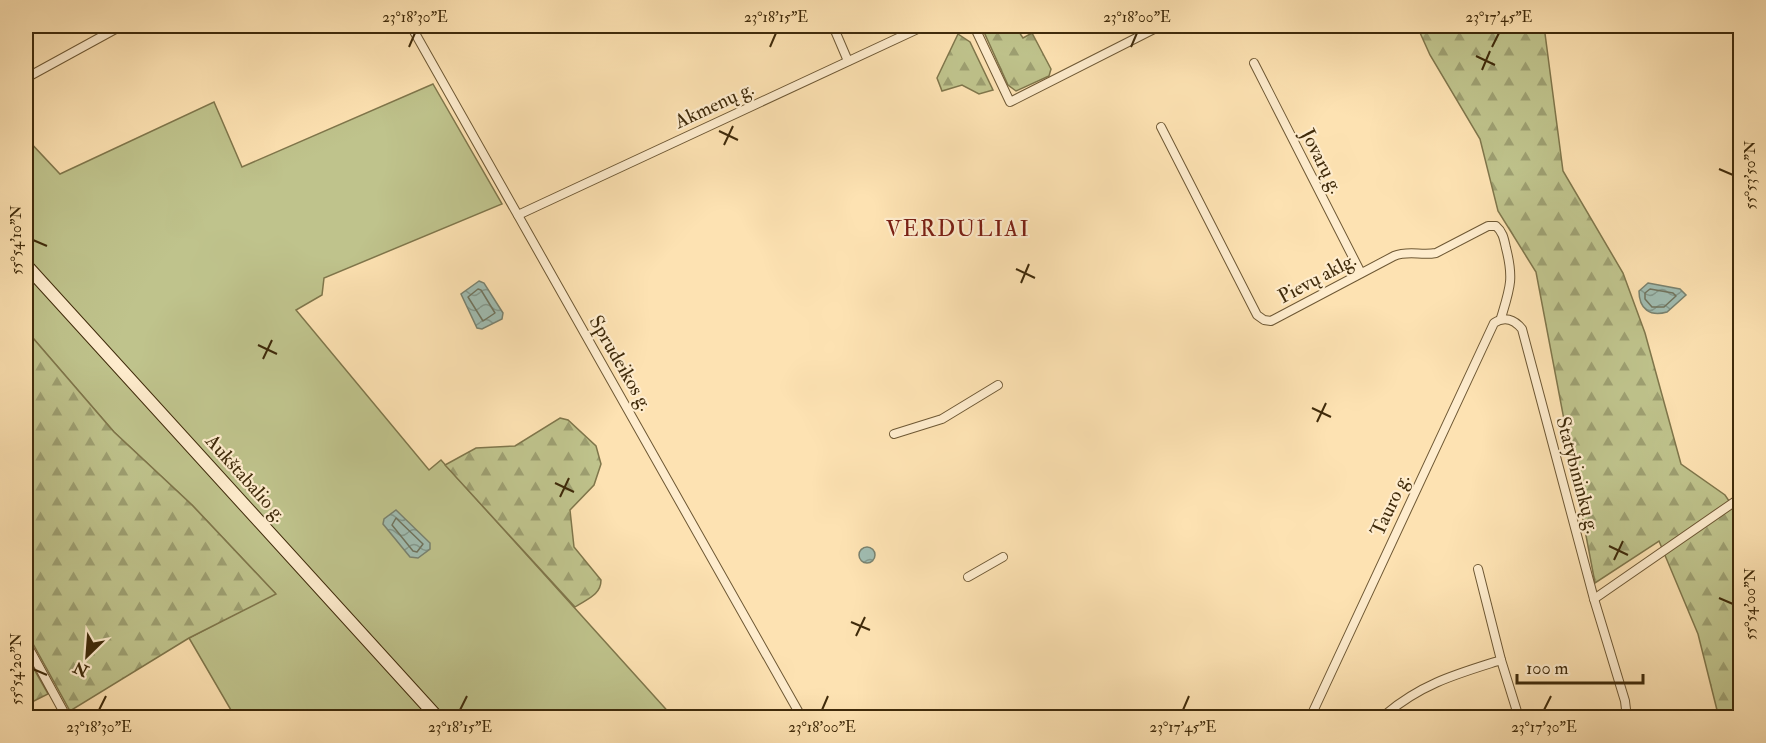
<svg xmlns="http://www.w3.org/2000/svg" width="1766" height="743" viewBox="0 0 1766 743" font-family="'IM FELL Double Pica',serif">
  <style>
    .grass { fill: #bfc38c; stroke: #7f764b; stroke-width: 1.5 }
    .forest { fill: url(#forest-firs); stroke: #7f764b; stroke-width: 1.5 }
    .water { fill: url(#water-waves); stroke: #79826f; stroke-width: 1.5 }
    .lines { fill: none; stroke-linecap: round; stroke-linejoin: round }
    .shore { stroke: #70745e; stroke-width: 1.5 }
    .street-casing { stroke: #6e5834; stroke-width: 10 }
    .secondary-casing { stroke: #3f2a0a; stroke-width: 14 }
    .street { stroke: #feeccd; stroke-width: 8 }
    .secondary { stroke: #feeccd; stroke-width: 12 }
    .ticks { fill: none; stroke: #3f2a0a; stroke-width: 2 }
    .labels { text-anchor: middle; dominant-baseline: central; stroke-width: 4.5; stroke-linejoin: round; paint-order: stroke }
    .street-label { font-size: 20px; fill: #3f2a0a; stroke: #feeccd }
    .quarter-label { font-size: 22px; letter-spacing: 1.5px; fill: #7a1f14; stroke: #feeccd }
    .neatline { fill: none; stroke: #3f2a0a; stroke-width: 2 }
    .ticks-label { font-size: 15px; text-anchor: middle; fill: #3f2a0a }
  </style>
  <defs>
    <pattern id="forest-firs" width="22" height="20" patternUnits="userSpaceOnUse" patternTransform="scale(1.5)"><rect width="22" height="20" fill="#bfc38c"/><path d="M5 1l3.5 6h-7zM16 11l3.5 6h-7z" fill="#9d9f71"/></pattern>
    <pattern id="water-waves" width="16" height="10" patternUnits="userSpaceOnUse" patternTransform="scale(1.5)"><rect width="16" height="10" fill="#a0bdb2"/><path d="M0 5q4-4 8 0t8 0" fill="none" stroke="#849a8f"/></pattern>
  </defs>
  <rect width="100%" height="100%" fill="#fde2b2"/>
  <filter id="stains"><feTurbulence type="fractalNoise" baseFrequency=".00333" numOctaves="4"/><feColorMatrix values="0 0 0 0 .2 0 0 0 0 .09 0 0 0 0 .02 0 0 0 .5 -.17"/></filter>
  <radialGradient id="worn" r=".72"><stop offset=".6" stop-color="#630" stop-opacity="0"/><stop offset="1" stop-color="#630" stop-opacity=".3"/></radialGradient>
  <g class="grass">
    <polygon points="433,84 502,204 324,278 322,295 296,310 429,470 441,460 673,717 445,717 26,257 26,138 60,174 214,102 242,167"/>
    <polygon points="26,272 431,717 235,717 189,638 275,593 192,505 114,432 26,330"/>
  </g>
  <g class="forest">
    <polygon points="996,26 1015,26 1023,38 1032,33 1051,69 1049,76 1016,91 1008,85 984,32"/>
    <polygon points="1417,26 1544,26 1563,171 1623,273 1645,333 1681,464 1725,495 1740,517 1740,717 1721,717 1718,714 1698,634 1659,541 1595,583 1536,272 1498,211 1480,139 1430,55"/>
    <polygon points="958,34 970,42 993,90 979,94 962,85 942,91 937,78"/>
    <polygon points="26,330 114,432 192,505 276,594 189,638 70,711 26,631"/>
    <path d="M 560,418 L 568,420 L 596,446 L 601,464 L 594,485 L 570,510 L 574,547 L 601,580 C 601,595 587,599 575,607 L 445,465 L 476,448 L 515,446 Z"/>
    <polygon points="26,655 48,694 26,705"/>
  </g>
  <g class="water">
    <polygon points="479,281 484,283 503,313 502,319 482,329 477,328 461,294"/>
    <path d="M 1648,283 L 1680,289 L 1686,295 L 1667,312 C 1650,317 1639,309 1639,291 Z"/>
    <polygon points="396,510 430,543 430,549 418,558 410,557 383,524 384,519"/>
    <circle cx="867" cy="555" r="8"/>
  </g>
  <g class="lines">
    <g class="shore">
      <polygon points="478,289 481,290 495,313 483,321 468,297"/>
      <polygon points="1650,289 1673,293 1676,296 1664,307 1652,307 1645,299 1645,293"/>
      <polygon points="396,518 423,544 417,552 413,551 392,525"/>
    </g>
    <g class="street-casing">
      <g id="street">
        <polyline points="411,26 802,718"/>
        <polyline points="833,26 848,61"/>
        <polyline points="974,26 1010,102 1160,26"/>
        <polyline points="1254,63 1361,273"/>
        <polyline points="26,78 121,26"/>
        <path d="M 1161,127 L 1257,315 L 1264,320 L 1271,321 L 1394,256 C 1409,250 1421,256 1436,253 L 1488,226 L 1496,226 C 1503,232 1504,239 1506,248 C 1514,279 1510,288 1501,318"/>
        <polyline points="518,215 924,26"/>
        <polyline points="894,434 942,419 998,385"/>
        <polyline points="1478,569 1501,660 1519,718"/>
        <polyline points="968,577 1003,557"/>
        <polyline points="1594,599 1740,498"/>
        <polyline points="26,643 67,718"/>
        <path d="M 1386,714 C 1423,683 1457,674 1501,660"/>
        <path d="M 1310,718 L 1494,323 C 1504,316 1514,319 1522,329 L 1594,599 L 1625,701 L 1627,718"/>
      </g>
    </g>
    <g class="secondary-casing">
      <polyline id="secondary" points="26,265 438,718"/>
    </g>
    <use href="#street" class="street"/>
    <use href="#secondary" class="secondary"/>
  </g>
  <path class="ticks" d="M 409,47 L 415,33M 770,47 L 776,33M 1131,47 L 1137,33M 1492,47 L 1499,33M 1476,56 L 1495,65M 1482,70 L 1490,51M 719,131 L 738,140M 724,145 L 733,126M 1719,169 L 1733,175M 33,240 L 47,246M 1016,269 L 1035,278M 1021,283 L 1029,264M 258,345 L 277,354M 263,359 L 272,340M 1312,408 L 1331,417M 1317,422 L 1326,403M 555,483 L 574,492M 560,497 L 569,478M 1609,546 L 1628,555M 1614,560 L 1623,541M 1719,598 L 1733,604M 851,622 L 870,630M 856,636 L 865,617M 33,669 L 47,675M 99,710 L 106,696M 460,710 L 467,696M 822,710 L 828,696M 1183,710 L 1189,696M 1544,710 L 1551,696"/>
  <g class="labels">
    <g class="street-label">
      <text transform="translate(714 105) rotate(-25)">Akmenų g.</text>
      <text transform="translate(1322 161) rotate(63)">Jovarų g.</text>
      <text transform="translate(1317 278) rotate(-28)">Pievų aklg.</text>
      <text transform="translate(621 363) rotate(60)">Sprudeikos g.</text>
      <text transform="translate(1578 475) rotate(75)">Statybininkų g.</text>
      <text transform="translate(246 478) rotate(48)">Aukštabalio g.</text>
      <text transform="translate(1390 505) rotate(-65)">Tauro g.</text>
    </g>
    <g class="quarter-label">
      <text x="958" y="229">VERDULIAI</text>
    </g>
  </g>
  <rect width="1766" height="743" fill="none" stroke="#fde2b2" stroke-width="66"/>
  <g transform="translate(87 656) rotate(205)" stroke="#feeccd" stroke-width="4.5" paint-order="stroke">
  <path d="M0-4.5L10 22L0 15L-10 22Z" fill="#3f2a0a"/>
  <text y="-9" font-size="16" font-weight="bold" text-anchor="middle" fill="#3f2a0a">N</text>
  </g>
  <path d="M1517 674v9h126v-9" fill="none" stroke="#3f2a0a" stroke-width="3"/>
  <text x="1526" y="674" font-size="18" fill="#3f2a0a" stroke="#feeccd" stroke-width="4.5" paint-order="stroke">100 m</text>
  <rect x="33" y="33" width="1700" height="677" class="neatline"/>
  <g class="ticks-label">
    <text x="415" y="22">23°18'30"E</text>
    <text x="776" y="22">23°18'15"E</text>
    <text x="1137" y="22">23°18'00"E</text>
    <text x="1499" y="22">23°17'45"E</text>
    <text transform="translate(1750 175) rotate(-90)" y="5">55°53'50"N</text>
    <text transform="translate(16 240) rotate(-90)" y="5">55°54'10"N</text>
    <text transform="translate(1750 604) rotate(-90)" y="5">55°54'00"N</text>
    <text transform="translate(16 669) rotate(-90)" y="5">55°54'20"N</text>
    <text x="99" y="732">23°18'30"E</text>
    <text x="460" y="732">23°18'15"E</text>
    <text x="822" y="732">23°18'00"E</text>
    <text x="1183" y="732">23°17'45"E</text>
    <text x="1544" y="732">23°17'30"E</text>
  </g>
  <rect width="100%" height="100%" filter="url(#stains)"/>
  <rect width="100%" height="100%" fill="url(#worn)"/>
</svg>
